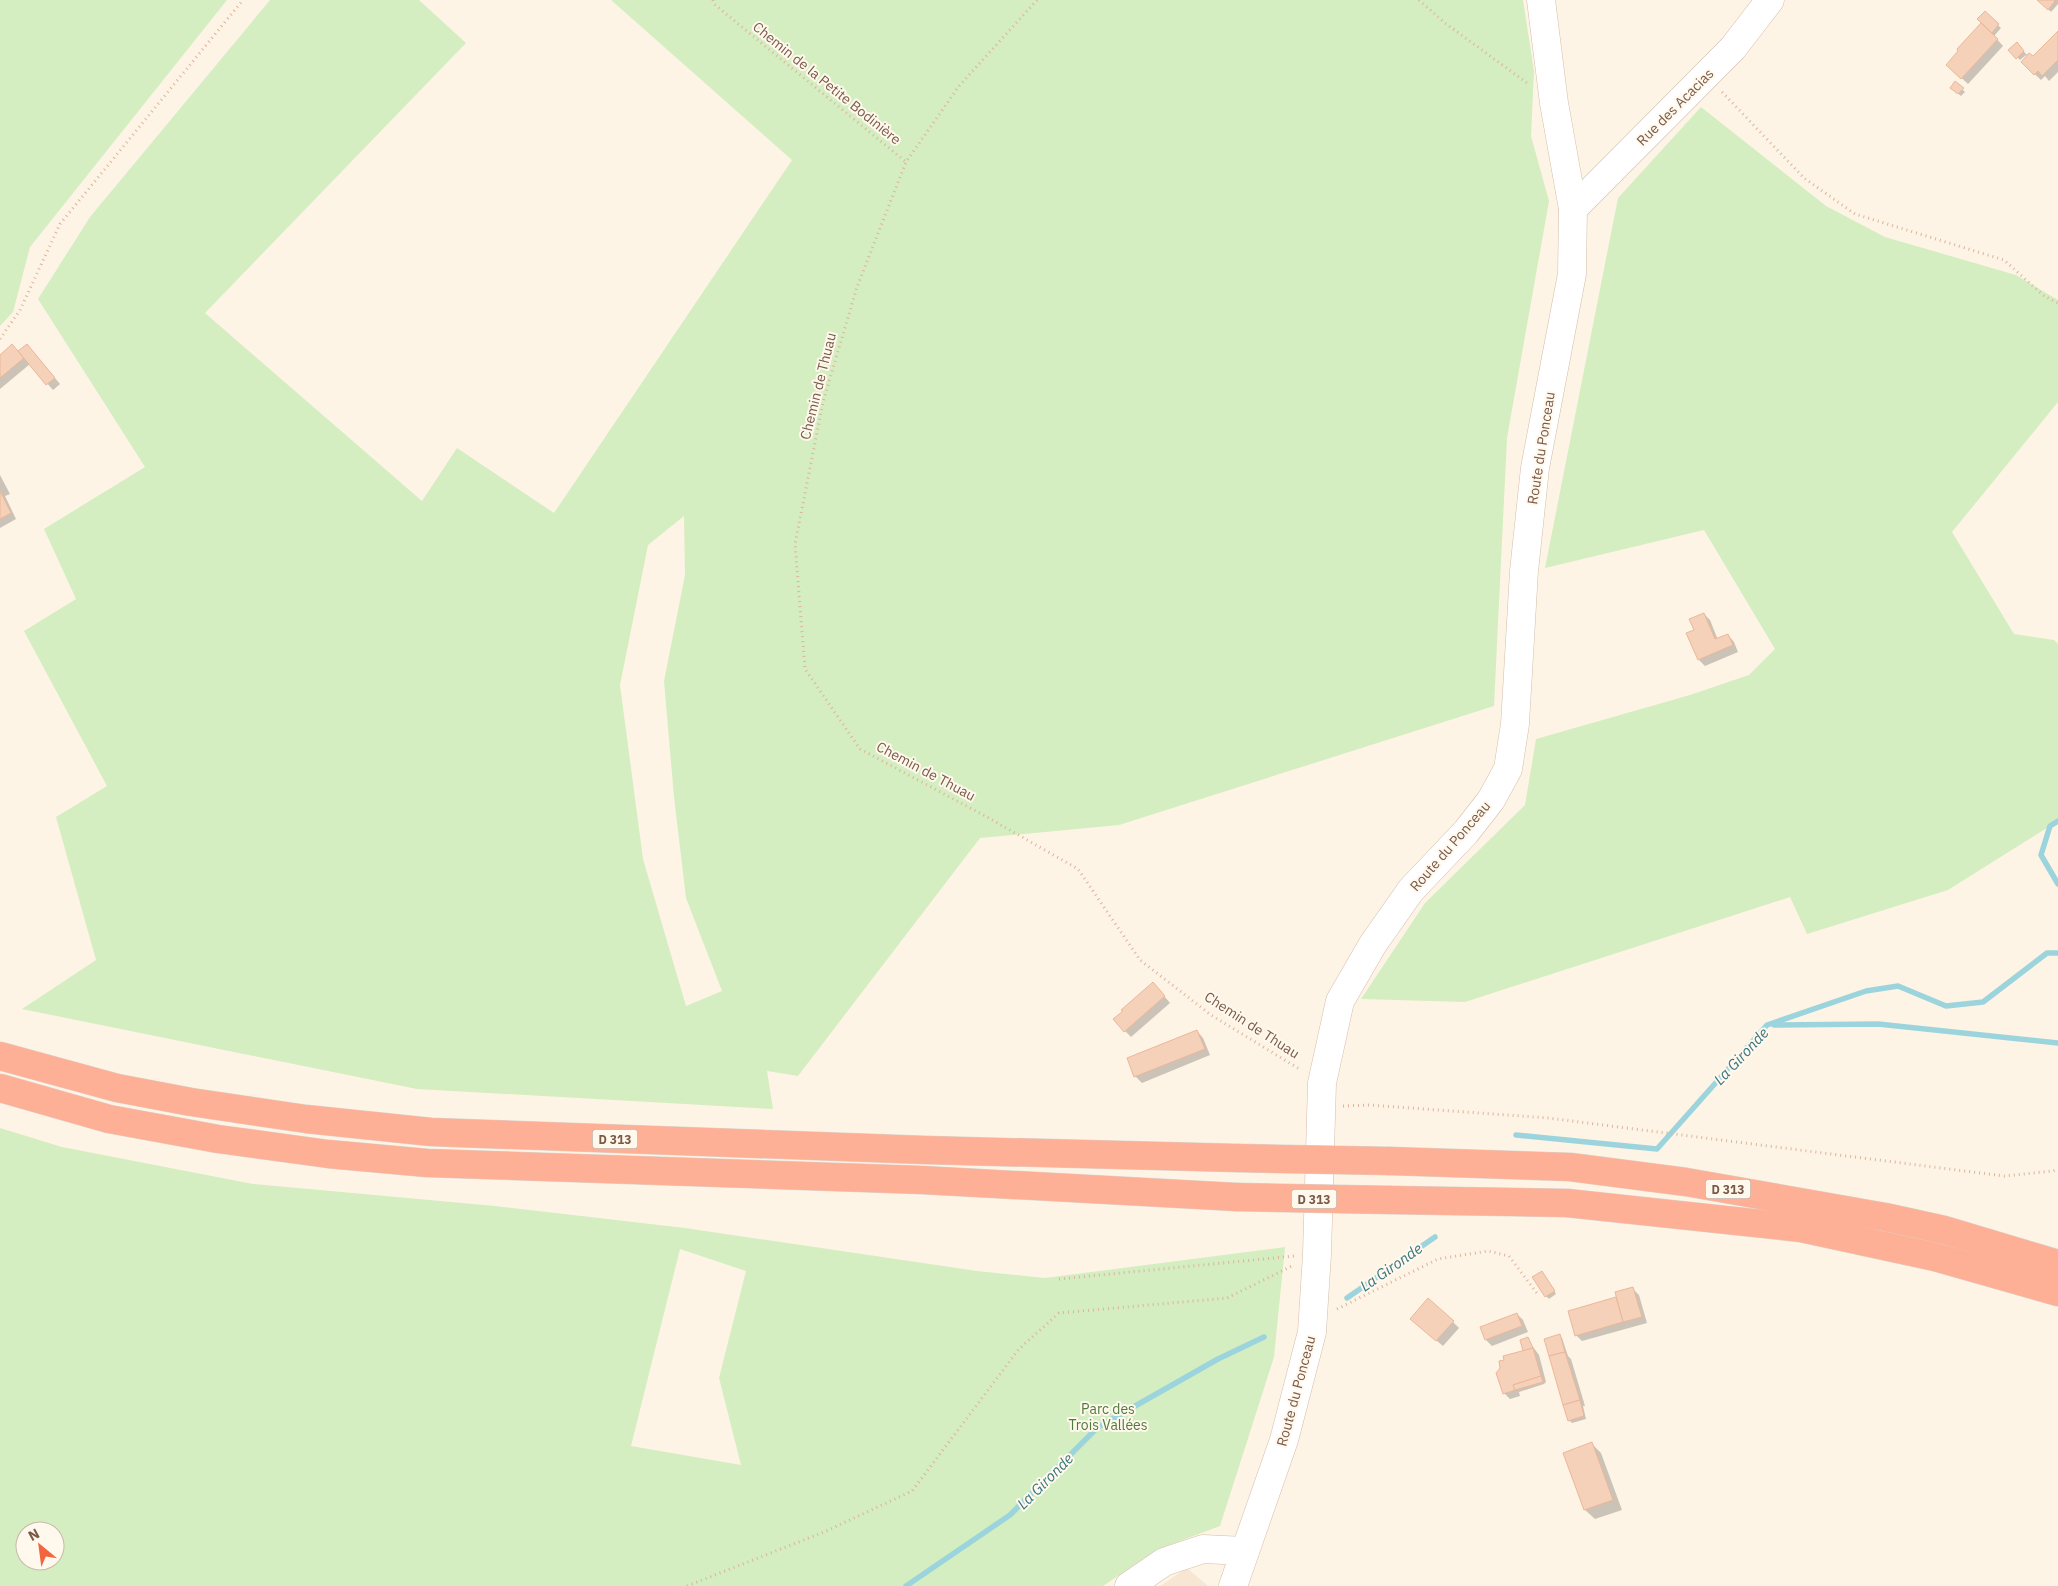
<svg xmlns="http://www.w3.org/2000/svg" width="2058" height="1586" viewBox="0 0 2058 1586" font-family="'IBM Plex Sans',sans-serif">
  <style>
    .residential { fill: #f7e6d2 }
    .green { fill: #d4eec1; fill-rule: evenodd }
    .shadow { fill: #0003 }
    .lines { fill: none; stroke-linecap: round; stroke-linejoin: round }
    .stream { stroke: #9cd4dd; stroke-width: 5.5 }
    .building { fill: #f6d1ba; stroke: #ebb798 }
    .minor-casing { stroke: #d4bdac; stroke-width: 29 }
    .highway-casing { stroke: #dcd4cf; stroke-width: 29 }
    .path { stroke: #dcb49c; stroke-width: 3; stroke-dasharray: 1 4; stroke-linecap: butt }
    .minor { stroke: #fff; stroke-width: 28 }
    .highway { stroke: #feb096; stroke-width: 28 }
    .highway-bridge-casing { stroke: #dcd4cf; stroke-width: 29; stroke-linecap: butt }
    .highway-bridge { stroke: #feb096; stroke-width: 28 }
    .labels { text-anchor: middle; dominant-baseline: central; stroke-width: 4; stroke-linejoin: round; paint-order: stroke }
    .shield { fill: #fff8ed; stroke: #a28979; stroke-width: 1 }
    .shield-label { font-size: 12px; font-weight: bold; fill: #7a5947 }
    .street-label { font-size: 14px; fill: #7a5947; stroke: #fff8ed }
    .park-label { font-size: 14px; fill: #4f7b3c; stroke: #fff8ed }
    .water-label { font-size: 15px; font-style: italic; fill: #397681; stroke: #fff8ed }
  </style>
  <rect width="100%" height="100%" fill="#fef4e5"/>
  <polygon class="residential" points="1187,1568 1208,1586 1160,1586"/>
  <g class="green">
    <polygon points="0,0 227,0 30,247 13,312 0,326"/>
    <path d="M 270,0 L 419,0 L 466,43 L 205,313 L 422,501 L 457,448 L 554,513 L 792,160 L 611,0 L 1523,0 L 1534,71 L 1531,136 L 1549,201 L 1507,438 L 1494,706 L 1119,825 L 980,838 L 798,1076 L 767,1071 L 773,1109 L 417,1089 L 22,1009 L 96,960 L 56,817 L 107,786 L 24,631 L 76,599 L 44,529 L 145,467 L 38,299 L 90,217 ZM 684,516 L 685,575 L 664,681 L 674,797 L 686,898 L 722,991 L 686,1006 L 643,859 L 620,685 L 648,545 Z"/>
    <polygon points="1701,107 1826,206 1885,237 2016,275 2058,300 2058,402 1952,532 2014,634 2054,640 2058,644 2058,821 1948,890 1807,934 1790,897 1465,1002 1361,999 1425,903 1525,805 1536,739 1690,695 1749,675 1775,649 1704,530 1545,568 1618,198"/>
    <path d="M 0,1128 L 62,1147 L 253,1184 L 495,1206 L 685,1228 L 977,1271 L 1045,1278 L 1285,1247 L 1274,1357 L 1220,1526 L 1156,1550 L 1103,1586 L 0,1586 ZM 680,1249 L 746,1271 L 719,1378 L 741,1465 L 631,1446 ZM 25,1531 L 55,1531 L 55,1561 L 25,1561 Z"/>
  </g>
  <g class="shadow">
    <polygon points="2038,0 2058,0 2058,4 2051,12"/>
    <polygon points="1985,13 2001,28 1994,36 2003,46 1968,84 1954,71 1960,51 1958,49 1983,23"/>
    <polygon points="2058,33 2058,72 2049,81 2045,76 2041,80 2022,62 2027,57 2026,55 2020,60 2010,50 2017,44 2028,56 2033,58"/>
    <polygon points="1956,83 1965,92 1961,96 1954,90"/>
    <polygon points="19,352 33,352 60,384 53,390 30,364 0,389 0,356"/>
    <polygon points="0,475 10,494 5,496 16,519 0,528"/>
    <polygon points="1704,614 1710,620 1718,640 1728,635 1734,642 1738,652 1705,666 1699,660"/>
    <polygon points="1159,990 1170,1003 1131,1037 1125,1031"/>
    <polygon points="1197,1031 1203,1038 1210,1055 1142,1083 1135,1076"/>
    <polygon points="1545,1276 1556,1294 1549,1299 1546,1296"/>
    <polygon points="1633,1289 1639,1295 1647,1323 1582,1341 1576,1335 1569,1312 1618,1298"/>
    <polygon points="1517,1314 1523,1320 1528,1332 1492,1346 1486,1340 1482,1328"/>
    <polygon points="1453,1322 1459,1328 1443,1346 1418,1325"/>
    <polygon points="1559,1336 1562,1338 1568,1356 1571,1359 1585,1406 1583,1406 1586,1419 1572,1423 1569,1420"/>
    <polygon points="1527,1339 1539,1355 1546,1382 1544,1384 1519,1392 1520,1396 1510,1399 1504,1393 1524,1351"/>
    <polygon points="1592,1444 1601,1453 1622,1510 1595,1519 1585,1510 1565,1453"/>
  </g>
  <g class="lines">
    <g class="stream">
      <polyline points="2058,821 2050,826 2041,855 2058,884"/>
      <polyline points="1774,1025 1878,1024 2058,1043"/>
      <polyline points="1516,1135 1657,1149 1767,1025 1866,991 1898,986 1946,1006 1983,1002 2047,953 2058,953"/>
      <polyline points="1347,1298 1435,1237"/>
      <polyline points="906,1586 1010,1515 1098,1427 1218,1359 1264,1337"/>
    </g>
  </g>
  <g class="building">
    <polygon points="2037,0 2054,0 2055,1 2048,10"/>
    <polygon points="1985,11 1999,24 1992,33 1977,19"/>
    <polygon points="1981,23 1998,39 1961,79 1946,65 1958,51 1957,49"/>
    <polygon points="2058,31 2058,60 2042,76 2038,71 2034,75 2021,62 2029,53 2033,56"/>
    <polygon points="2017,42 2024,51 2016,59 2008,50"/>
    <polygon points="1955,81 1964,88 1958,94 1950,88"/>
    <polygon points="12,344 24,358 0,378 0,355"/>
    <polygon points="27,344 55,378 46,385 18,351"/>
    <polygon points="0,491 11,513 0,519"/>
    <polygon points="1704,613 1715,639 1728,634 1733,645 1698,660 1686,633 1694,630 1689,619"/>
    <polygon points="1153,982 1165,996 1124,1032 1113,1019 1123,1011 1121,1010"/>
    <polygon points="1197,1030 1205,1049 1134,1077 1127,1058"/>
    <polygon points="1542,1271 1555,1291 1545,1297 1532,1277"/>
    <polygon points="1633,1287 1642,1317 1623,1322 1615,1292"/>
    <polygon points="1616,1297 1623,1322 1575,1336 1568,1311"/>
    <polygon points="1428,1298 1454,1321 1436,1341 1410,1319"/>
    <polygon points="1517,1313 1522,1326 1485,1340 1480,1327"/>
    <polygon points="1560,1334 1565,1352 1549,1356 1544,1339"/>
    <polygon points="1528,1337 1533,1348 1523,1351 1520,1340"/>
    <polygon points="1533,1348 1541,1376 1513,1385 1515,1390 1503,1394 1496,1373 1500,1368 1499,1361 1504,1360 1503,1356"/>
    <polygon points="1565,1352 1580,1400 1563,1405 1549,1356"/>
    <polygon points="1541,1376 1543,1382 1515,1390 1513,1385"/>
    <polygon points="1580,1400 1584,1416 1568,1421 1563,1405"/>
    <polygon points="1592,1442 1613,1500 1584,1510 1563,1453"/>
  </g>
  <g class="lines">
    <g class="minor-casing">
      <g id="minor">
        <polyline points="1573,209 1733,48 1770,0"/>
        <polyline points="1129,1586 1164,1562 1203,1549 1245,1551"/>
        <polyline points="1233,1586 1284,1440 1312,1332 1317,1254 1322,1083 1340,1001 1373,944 1411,890 1466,832 1491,800 1508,769 1515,724 1524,571 1535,468 1572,274 1573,209 1554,103 1541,0"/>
      </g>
    </g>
    <g class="highway-casing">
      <g id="highway">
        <polyline points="0,1056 117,1088 191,1102 306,1119 431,1132 925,1150 1237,1158"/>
        <polyline points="0,1088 109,1119 218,1139 328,1154 427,1163 922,1180 1236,1197"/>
        <polyline points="1390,1161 1570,1167 1686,1182 1885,1217 1944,1230 2058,1264"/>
        <polyline points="1391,1200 1567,1203 1801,1228 1935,1257 2058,1292"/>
      </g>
    </g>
    <g class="path">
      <polyline points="713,0 714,4 906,162"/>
      <polyline points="1037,0 959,86 906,162 857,287 823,402 795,544 805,669 860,749 987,817 1078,869 1140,960 1211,1015 1301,1070"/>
      <polyline points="1419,0 1445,23 1527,83"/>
      <polyline points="1722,92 1804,178 1855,214 2004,260 2044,296 2058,303"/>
      <polyline points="0,339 20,310 60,224 243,0"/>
      <polyline points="1343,1106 1369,1105 1548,1118 2004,1176 2053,1171 2058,1169"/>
      <polyline points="1059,1279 1294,1256"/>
      <polyline points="1337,1309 1438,1259 1488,1251 1509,1256 1539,1296"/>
      <polyline points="687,1586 824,1532 912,1491 1019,1349 1059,1313 1227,1298 1294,1265"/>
    </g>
    <use href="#minor" class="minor"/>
    <use href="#highway" class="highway"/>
    <g class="highway-bridge-casing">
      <g id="highway-bridge">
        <polyline points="1237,1158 1390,1161"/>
        <polyline points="1236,1197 1391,1200"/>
      </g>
    </g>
    <use href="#highway-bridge" class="highway-bridge"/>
  </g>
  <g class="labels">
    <g class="shield">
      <rect x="592.5" y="1129.5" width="45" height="19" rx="4"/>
      <rect x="1705.5" y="1179.5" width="45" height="19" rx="4"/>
      <rect x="1291.5" y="1189.5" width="45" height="19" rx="4"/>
    </g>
    <g class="shield-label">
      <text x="615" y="1139">D 313</text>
      <text x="1728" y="1189">D 313</text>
      <text x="1314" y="1199">D 313</text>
    </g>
    <g class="street-label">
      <text transform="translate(827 83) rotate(39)">Chemin de la Petite Bodinière</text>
      <text transform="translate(1675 107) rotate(-45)">Rue des Acacias</text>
      <text transform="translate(818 386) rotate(-76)">Chemin de Thuau</text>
      <text transform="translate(1541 448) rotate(-81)">Route du Ponceau</text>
      <text transform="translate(926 771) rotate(28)">Chemin de Thuau</text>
      <text transform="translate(1450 846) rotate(-49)">Route du Ponceau</text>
      <text transform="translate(1252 1025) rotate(33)">Chemin de Thuau</text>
      <text transform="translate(1296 1391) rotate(-75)">Route du Ponceau</text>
    </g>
    <g class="park-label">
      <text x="1108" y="1409">Parc des<tspan x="1108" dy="16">Trois Vallées</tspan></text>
    </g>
    <g class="water-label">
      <text transform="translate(1741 1056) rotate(-47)">La Gironde</text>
      <text transform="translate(1391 1267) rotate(-35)">La Gironde</text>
      <text transform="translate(1045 1481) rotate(-45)">La Gironde</text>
    </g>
  </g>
  <g transform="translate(40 1546) rotate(331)"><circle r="24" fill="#fff8ed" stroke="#cab8ab"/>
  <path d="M0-4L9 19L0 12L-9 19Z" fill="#f3653f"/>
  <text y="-8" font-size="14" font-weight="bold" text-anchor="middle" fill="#7a5947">N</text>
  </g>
</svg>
